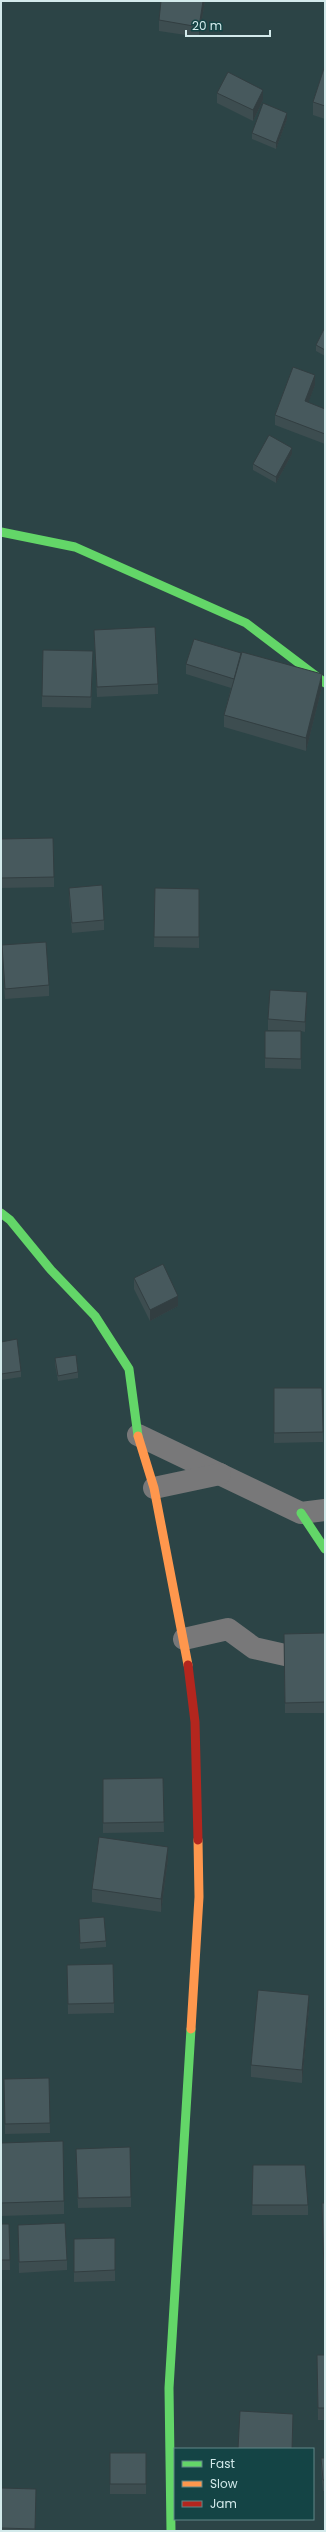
<svg xmlns="http://www.w3.org/2000/svg" width="326" height="2532" viewBox="0 0 326 2532" font-family="Poppins,sans-serif">
  <style>
    .lines { fill: none; stroke-linecap: round; stroke-linejoin: round }
    .street { stroke: #787879; stroke-width: 22 }
    .fast { stroke: #63d668; stroke-width: 9 }
    .slow { stroke: #ff974d; stroke-width: 9 }
    .jam { stroke: #b3261e; stroke-width: 9 }
    .wall { fill: #3d4d50 }
    .shaded-wall { fill: #323e41 }
    .building { fill: #47595d; stroke: #323e41 }
  </style>
  <rect width="100%" height="100%" fill="#2c4446"/>
  <g class="lines">
    <g class="street">
      <polyline points="138,1435 301,1513 325,1510"/>
      <polyline points="154,1488 220,1474"/>
      <polyline points="184,1639 228,1629 254,1648 325,1664"/>
    </g>
    <g class="fast">
      <polyline points="1,532 75,547 246,623 325,683"/>
      <polyline points="1,1213 10,1220 51,1270 95,1316 129,1369 138,1436"/>
      <polyline points="301,1513 325,1549"/>
      <polyline points="171,2531 169,2388 191,2029"/>
    </g>
    <g class="slow">
      <polyline points="138,1436 154,1488 188,1665"/>
      <polyline points="191,2029 199,1897 198,1840"/>
    </g>
    <polyline class="jam" points="188,1665 195,1722 198,1840"/>
  </g>
  <g class="wall">
    <polygon points="205,1 199,37 159,31 159,20"/>
    <polygon points="325,65 325,119 313,115 313,102"/>
    <polygon points="217,93 263,100 253,121 217,103"/>
    <polygon points="287,119 276,149 252,139 252,133"/>
    <polygon points="325,329 325,356 316,351 316,345"/>
    <polygon points="315,385 308,403 325,409 325,444 275,425 275,415"/>
    <polygon points="292,454 276,483 253,470 253,464"/>
    <polygon points="94,630 158,684 158,694 97,697"/>
    <polygon points="93,661 91,708 42,707 42,696"/>
    <polygon points="186,664 322,687 306,751 224,727 224,715 231,688 186,674"/>
    <polygon points="1,839 54,877 54,887 1,888"/>
    <polygon points="69,888 104,920 104,930 72,933 69,898"/>
    <polygon points="155,888 199,889 199,948 154,947"/>
    <polygon points="2,945 49,985 49,996 5,999 2,956"/>
    <polygon points="307,1003 305,1032 301,1031 301,1069 265,1068 265,1031 292,1031 268,1030 268,1019"/>
    <polygon points="134,1278 178,1306 150,1321 134,1289"/>
    <polygon points="1,1342 21,1371 21,1377 1,1380"/>
    <polygon points="55,1358 78,1372 78,1378 58,1381 55,1364"/>
    <polygon points="274,1388 322,1388 323,1442 274,1443"/>
    <polygon points="325,1633 325,1713 285,1713 284,1634"/>
    <polygon points="163,1778 164,1832 103,1833 103,1779"/>
    <polygon points="168,1859 161,1912 92,1902 92,1889"/>
    <polygon points="79,1919 106,1941 106,1947 80,1949"/>
    <polygon points="67,1965 114,2003 114,2013 68,2014"/>
    <polygon points="309,2008 302,2083 251,2077 251,2065"/>
    <polygon points="49,2078 50,2133 5,2134 4,2079"/>
    <polygon points="1,2143 64,2201 64,2214 1,2216"/>
    <polygon points="76,2159 131,2197 131,2207 78,2208"/>
    <polygon points="253,2165 308,2205 308,2215 252,2215"/>
    <polygon points="322,2203 325,2203 325,2317"/>
    <polygon points="1,2224 9,2224 10,2270 1,2270"/>
    <polygon points="18,2225 67,2260 67,2270 19,2273"/>
    <polygon points="115,2238 115,2281 74,2282 74,2239"/>
    <polygon points="317,2355 325,2355 325,2420 318,2420"/>
    <rect x="110" y="2453" width="36" height="41"/>
    <polygon points="321,2458 325,2458 325,2491 323,2491 321,2468"/>
    <polygon points="1,2488 36,2489 35,2531 1,2531"/>
  </g>
  <g class="shaded-wall">
    <polygon points="203,1 205,1 199,37 199,27"/>
    <polygon points="263,90 263,100 253,121 253,110"/>
    <polygon points="287,113 287,119 276,149 276,143"/>
    <polygon points="315,375 315,385 305,412 305,401"/>
    <polygon points="292,448 292,454 276,483 276,477"/>
    <polygon points="322,674 322,687 306,751 306,738"/>
    <polygon points="307,992 307,1003 305,1032 305,1022"/>
    <polygon points="178,1296 178,1306 150,1321 150,1310"/>
    <polygon points="168,1847 168,1859 161,1912 161,1899"/>
    <polygon points="309,1995 309,2008 302,2083 302,2070"/>
  </g>
  <g class="building">
    <polygon points="161,1 203,1 199,27 159,20"/>
    <polygon points="325,65 325,106 313,102"/>
    <polygon points="228,72 263,90 253,110 217,93"/>
    <polygon points="263,103 287,113 276,143 252,133"/>
    <polygon points="324,329 325,329 325,350 316,345"/>
    <polygon points="293,367 315,375 305,401 325,409 325,434 275,415"/>
    <polygon points="269,435 292,448 276,477 253,464"/>
    <polygon points="155,627 158,684 97,687 94,630"/>
    <polygon points="194,639 241,653 234,679 186,664"/>
    <polygon points="43,650 93,651 91,697 42,696"/>
    <polygon points="242,652 322,674 306,738 224,715"/>
    <polygon points="53,838 54,877 1,878 1,839"/>
    <polygon points="102,885 104,920 72,923 69,888"/>
    <polygon points="155,888 199,889 199,937 154,937"/>
    <polygon points="46,942 49,985 5,989 2,945"/>
    <polygon points="270,990 307,992 305,1022 268,1019"/>
    <polygon points="265,1031 301,1031 301,1059 265,1058"/>
    <polygon points="163,1264 178,1296 150,1310 134,1278"/>
    <polygon points="17,1339 21,1371 1,1374 1,1342"/>
    <polygon points="76,1355 78,1372 58,1376 55,1358"/>
    <polygon points="274,1388 322,1388 323,1432 274,1433"/>
    <polygon points="325,1633 325,1702 285,1703 284,1634"/>
    <polygon points="163,1778 164,1822 103,1823 103,1779"/>
    <polygon points="99,1837 168,1847 161,1899 92,1889"/>
    <polygon points="104,1917 106,1941 80,1943 79,1919"/>
    <polygon points="113,1964 114,2003 68,2004 67,1965"/>
    <polygon points="258,1990 309,1995 302,2070 251,2065"/>
    <polygon points="324,2008 325,2008 325,2055"/>
    <polygon points="49,2078 50,2123 5,2124 4,2079"/>
    <polygon points="63,2141 64,2201 1,2203 1,2143"/>
    <polygon points="130,2147 131,2197 78,2198 76,2149"/>
    <polygon points="253,2165 305,2165 308,2205 252,2205"/>
    <polygon points="322,2203 325,2203 325,2304"/>
    <polygon points="65,2223 67,2260 19,2262 18,2225"/>
    <polygon points="1,2224 9,2224 10,2260 1,2260"/>
    <polygon points="115,2238 115,2270 74,2272 74,2239"/>
    <polygon points="317,2355 325,2355 325,2408 318,2408"/>
    <polygon points="240,2411 293,2414 292,2449 238,2449"/>
    <rect x="110" y="2453" width="36" height="31"/>
    <polygon points="321,2458 325,2458 325,2480 323,2480"/>
    <polygon points="1,2488 36,2489 35,2529 1,2528"/>
  </g>
  <rect width="326" height="2532" fill="none" stroke="#d3eaeb" stroke-width="4"/>
  <rect x="174" y="2448" width="140" height="72" fill="#144445" stroke="#608687"/>
  <rect x="182" y="2461" width="20" height="6" fill="#63d668" stroke="#608687"/>
  <text x="210" y="2468" font-size="12" fill="#d3eaeb">Fast</text>
  <rect x="182" y="2481" width="20" height="6" fill="#ff974d" stroke="#608687"/>
  <text x="210" y="2488" font-size="12" fill="#d3eaeb">Slow</text>
  <rect x="182" y="2501" width="20" height="6" fill="#b3261e" stroke="#608687"/>
  <text x="210" y="2508" font-size="12" fill="#d3eaeb">Jam</text>
  <path d="M186 30v6h84v-6" fill="none" stroke="#d3eaeb" stroke-width="2"/>
  <text x="192" y="30" font-size="12" fill="#d3eaeb" stroke="#144445" stroke-width="3" paint-order="stroke">20 m</text>
</svg>
